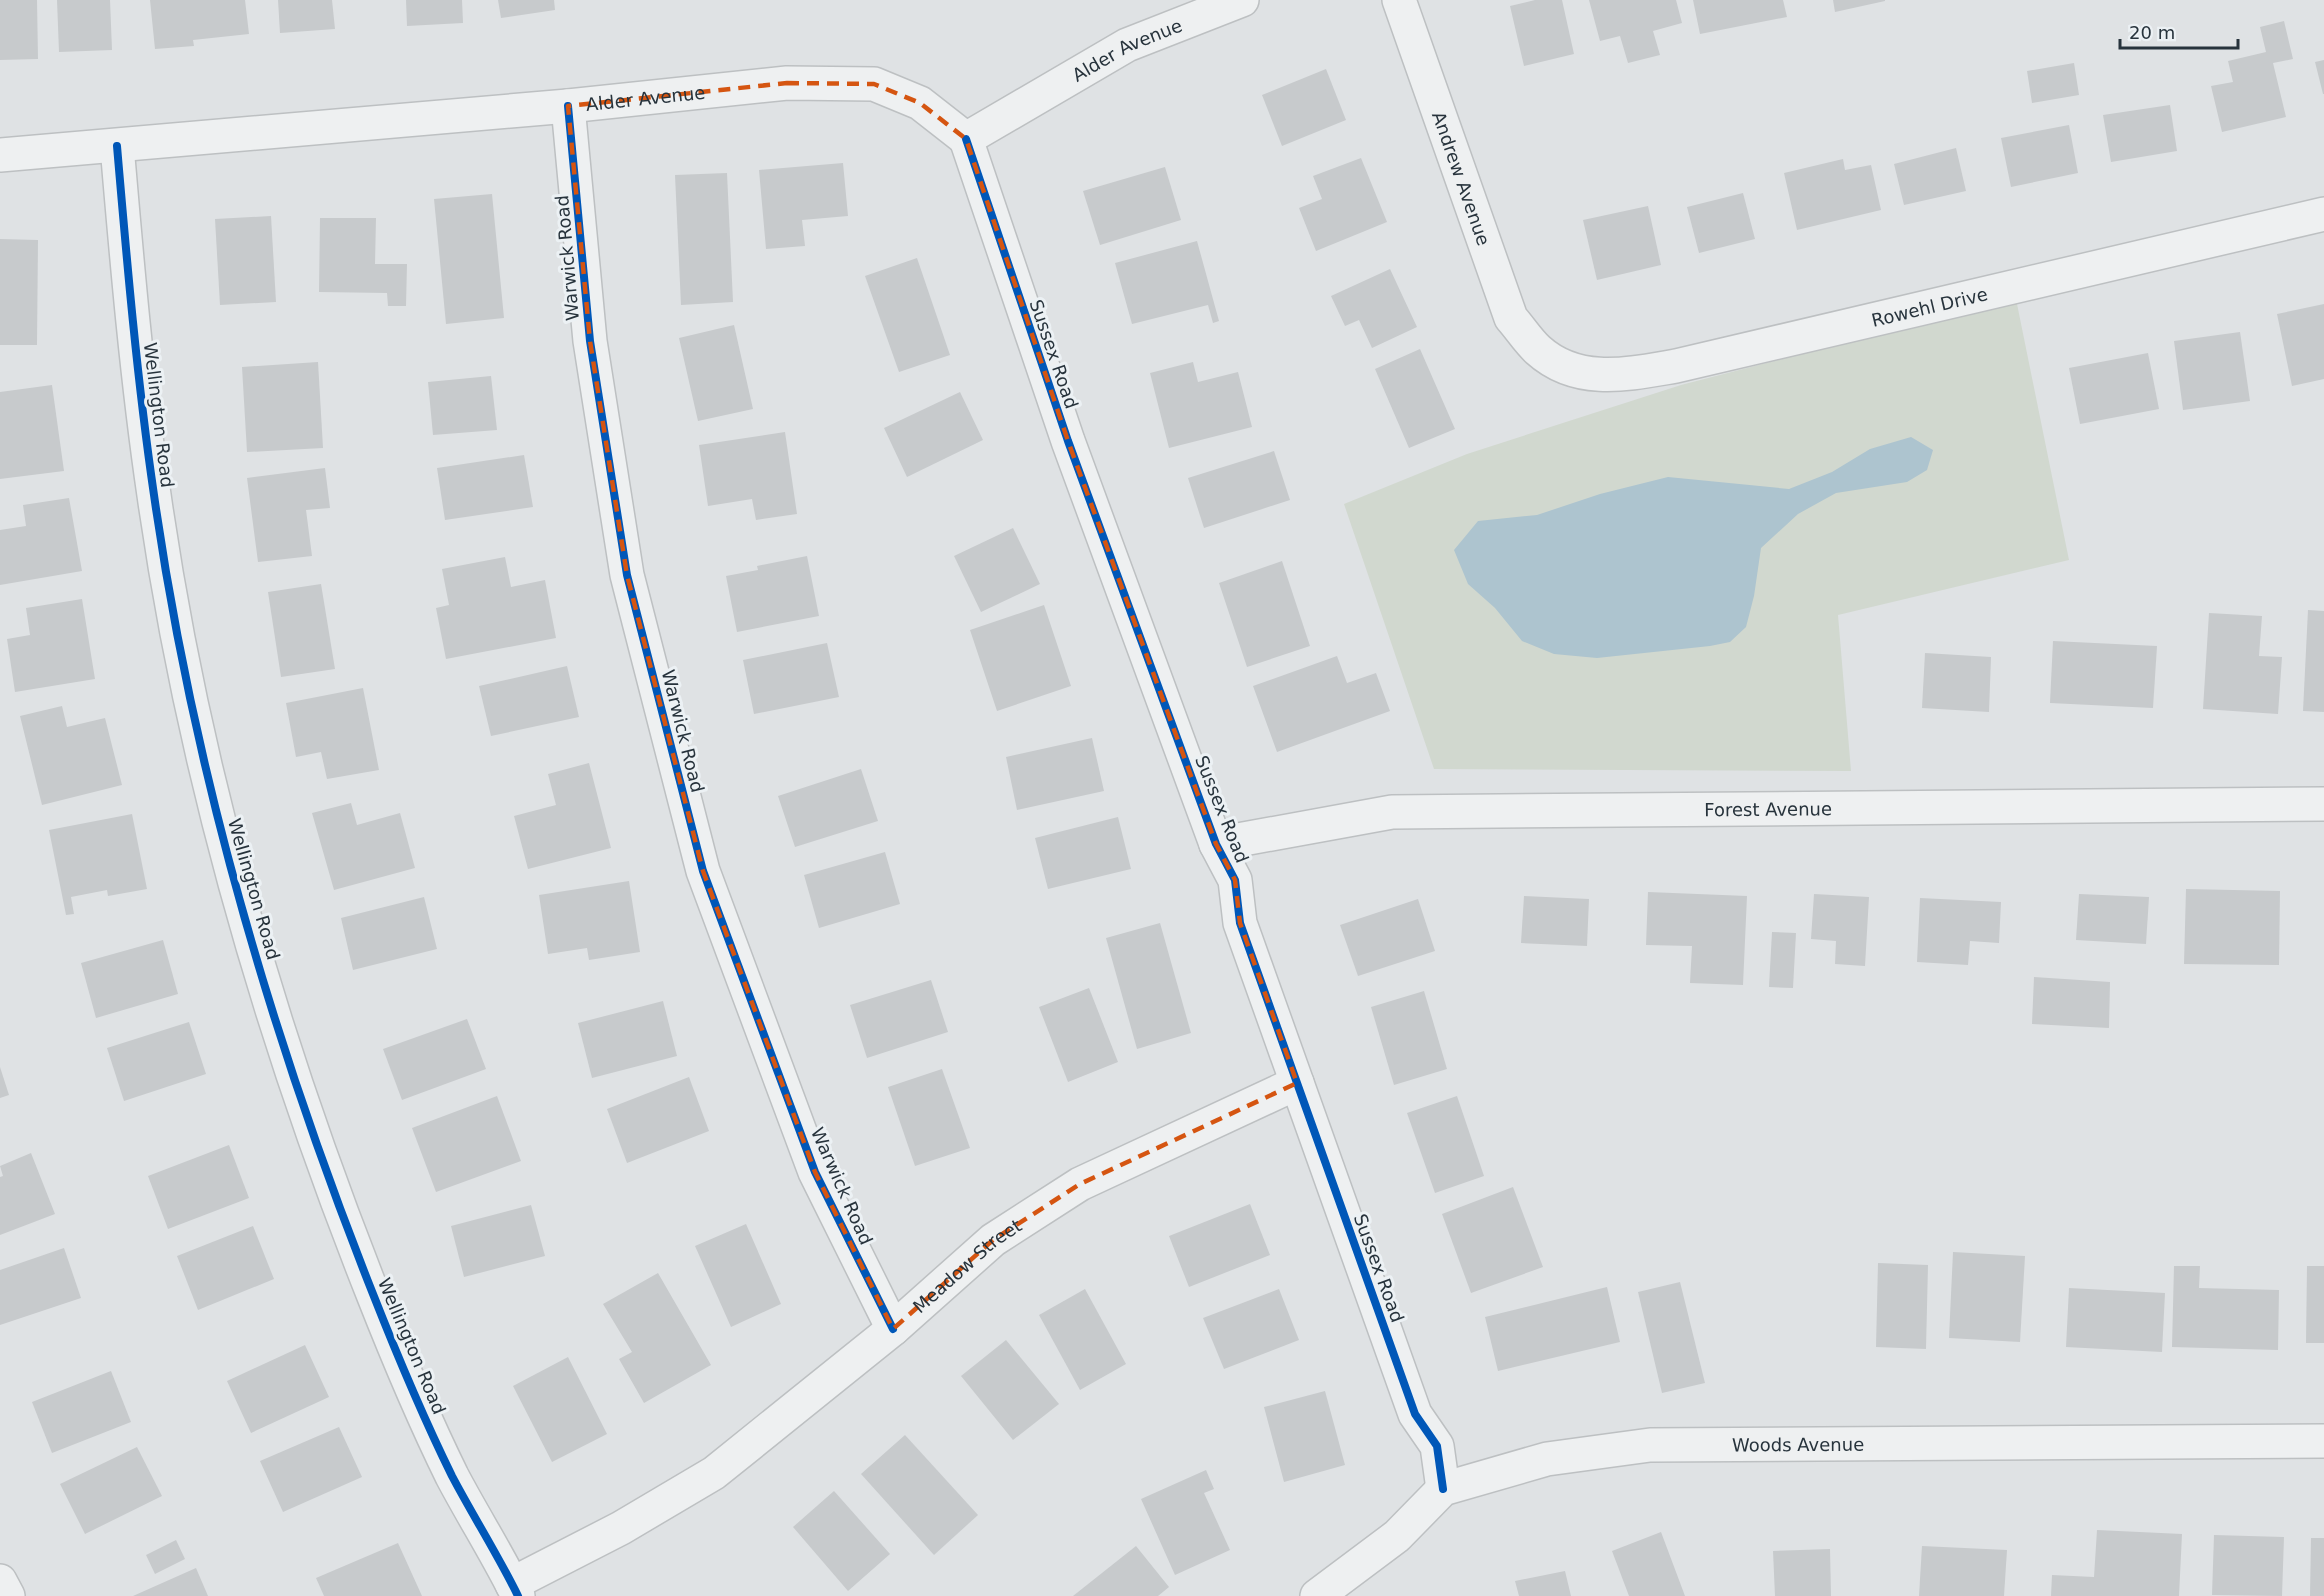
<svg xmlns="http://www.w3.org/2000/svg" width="2324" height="1596" viewBox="0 0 2324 1596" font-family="'DejaVu Sans',sans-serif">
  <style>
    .green { fill: #d1d8cf }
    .water { fill: #adc4cf }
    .building { fill: #c7cacc }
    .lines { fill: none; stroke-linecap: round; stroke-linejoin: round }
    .street-casing { stroke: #bdc0c2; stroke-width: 36 }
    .street { stroke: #eef0f1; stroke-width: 33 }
    .cycleway-casing { stroke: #ecf1f4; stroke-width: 11 }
    .cycleway { stroke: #0057b8; stroke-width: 8 }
    .marked { fill: none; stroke: #d55511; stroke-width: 4.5; stroke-dasharray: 12 8; stroke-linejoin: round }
    .labels { text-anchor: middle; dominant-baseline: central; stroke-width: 6; stroke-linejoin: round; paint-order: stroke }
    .street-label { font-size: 18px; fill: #27333c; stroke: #ecf1f4 }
  </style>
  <rect width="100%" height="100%" fill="#dfe2e4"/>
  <polygon class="green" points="2016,299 2069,560 1838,615 1851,771 1434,769 1344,504 1467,454 1681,385"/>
  <polygon class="water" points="1911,437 1933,450 1927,470 1907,482 1836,493 1798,514 1761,548 1754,596 1746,627 1730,642 1710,646 1597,658 1554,654 1522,641 1495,608 1468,584 1454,550 1478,521 1537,515 1600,494 1668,477 1789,489 1832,472 1870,449"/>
  <g class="building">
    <polygon points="0,0 37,0 38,59 0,60"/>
    <polygon points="57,0 110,0 112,50 59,52"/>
    <polygon points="150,0 245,0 249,34 193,40 194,46 155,49"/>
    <polygon points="278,0 332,0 335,29 280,33"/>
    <polygon points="406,0 462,0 463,23 407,26"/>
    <polygon points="498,0 554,0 555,10 501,18"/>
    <polygon points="1535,0 1562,0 1574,54 1524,66 1510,6"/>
    <polygon points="1589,0 1676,0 1682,23 1653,31 1660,55 1628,63 1620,36 1600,41"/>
    <polygon points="1693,0 1783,0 1787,17 1700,34"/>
    <polygon points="1833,0 1885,0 1885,1 1835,12"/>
    <polygon points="2284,21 2293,59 2273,63 2286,117 2222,132 2211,86 2233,82 2228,61 2266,52 2260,27"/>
    <polygon points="2324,60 2324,94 2323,94 2315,62"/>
    <polygon points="2074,63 2079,95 2032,103 2027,71"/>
    <polygon points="1326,69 1346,120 1282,146 1262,95"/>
    <polygon points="2170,105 2177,151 2111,162 2103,115"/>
    <polygon points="2069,125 2078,173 2011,187 2001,138"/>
    <polygon points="1956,148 1966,191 1904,205 1894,164"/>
    <polygon points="1361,158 1387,222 1316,251 1299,208 1322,199 1313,176"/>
    <polygon points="1843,159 1845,170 1871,165 1881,210 1797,230 1784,173"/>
    <polygon points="843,163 848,216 802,220 805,246 766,249 759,170"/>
    <polygon points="1165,167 1181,220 1100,245 1083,191"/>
    <polygon points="727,173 733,302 681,305 675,175"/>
    <polygon points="1743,193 1755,239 1699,253 1687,207"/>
    <polygon points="492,194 504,318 446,324 434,199"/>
    <polygon points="1648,206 1661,265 1597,280 1583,220"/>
    <polygon points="271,216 276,302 220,305 215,219"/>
    <polygon points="320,218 376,218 375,264 407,264 406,306 388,306 387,293 319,292"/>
    <polygon points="0,239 38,240 37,345 0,345"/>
    <polygon points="1197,241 1219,321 1213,323 1208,305 1132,324 1115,263"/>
    <polygon points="917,258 950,355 899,372 865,276"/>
    <polygon points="1390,269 1417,327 1372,348 1359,320 1345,326 1331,296"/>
    <polygon points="2324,304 2324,379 2292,386 2277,314"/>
    <polygon points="734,325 753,409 698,421 679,338"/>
    <polygon points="2240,332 2250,401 2183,410 2174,341"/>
    <polygon points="1420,349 1455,429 1409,448 1375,369"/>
    <polygon points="2148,353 2159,409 2080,424 2069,368"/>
    <polygon points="318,362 323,448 247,452 242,367"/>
    <polygon points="1193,362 1198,382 1238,372 1252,427 1169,448 1150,373"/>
    <polygon points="491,376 497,430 433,435 428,382"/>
    <polygon points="52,385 64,471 0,479 0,392"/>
    <polygon points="960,392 983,440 907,477 884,428"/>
    <polygon points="785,432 797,514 756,520 752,499 708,506 699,445"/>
    <polygon points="1274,451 1290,500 1204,528 1188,478"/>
    <polygon points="524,455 533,507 445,520 437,468"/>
    <polygon points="325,468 330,508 306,510 312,556 258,562 247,478"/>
    <polygon points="69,498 82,571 0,585 0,530 26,526 23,505"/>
    <polygon points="1013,528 1040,584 981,612 954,556"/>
    <polygon points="807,556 819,616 737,632 726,576 758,570 757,566"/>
    <polygon points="505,557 511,587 545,580 556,638 446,659 436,608 449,605 442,569"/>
    <polygon points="1282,561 1310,646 1247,667 1219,583"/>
    <polygon points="321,584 335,669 281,677 268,592"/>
    <polygon points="82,599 95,679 15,692 7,639 30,635 26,608"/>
    <polygon points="1044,605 1071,686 997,711 970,630"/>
    <polygon points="2308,610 2324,611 2324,712 2303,711"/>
    <polygon points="2209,613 2262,616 2259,656 2282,657 2278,714 2203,709"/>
    <polygon points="2053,641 2157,646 2153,708 2050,703"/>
    <polygon points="827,643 839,697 754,714 743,660"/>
    <polygon points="1925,653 1991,657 1989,712 1922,708"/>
    <polygon points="1337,656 1347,683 1376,673 1390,711 1277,752 1253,686"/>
    <polygon points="567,666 579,717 491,736 479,686"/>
    <polygon points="363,688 379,770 327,779 321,752 296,757 286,703"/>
    <polygon points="62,706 67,727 105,718 122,785 42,805 20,716"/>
    <polygon points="1092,738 1104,791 1017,810 1006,757"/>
    <polygon points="589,763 611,848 528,869 514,816 556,805 548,774"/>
    <polygon points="861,769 878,821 795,847 778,796"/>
    <polygon points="351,803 357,825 400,813 415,868 334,890 312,813"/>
    <polygon points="132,814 147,889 108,896 107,890 71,897 74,914 66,915 49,830"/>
    <polygon points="1118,817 1131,869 1048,889 1035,838"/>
    <polygon points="885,852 900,904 819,928 804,875"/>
    <polygon points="629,881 640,952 589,960 587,948 548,954 539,895"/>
    <polygon points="2186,889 2280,891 2279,965 2184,964"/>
    <polygon points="1648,892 1747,896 1743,985 1690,983 1692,946 1646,945"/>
    <polygon points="1814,894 1869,897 1865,966 1835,964 1836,941 1811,939"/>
    <polygon points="2079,894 2149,897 2146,944 2076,940"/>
    <polygon points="1524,896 1589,899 1587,946 1521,943"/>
    <polygon points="424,897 437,949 353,970 341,918"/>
    <polygon points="1920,898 2001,902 1999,943 1970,941 1968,965 1917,962"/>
    <polygon points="1418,899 1435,951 1358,976 1340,925"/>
    <polygon points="1160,923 1191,1033 1137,1049 1106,938"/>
    <polygon points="1772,932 1796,933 1793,988 1769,987"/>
    <polygon points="163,940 178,994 96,1018 81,963"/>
    <polygon points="2034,977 2110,982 2109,1028 2032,1024"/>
    <polygon points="931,980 948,1032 867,1058 850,1005"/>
    <polygon points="1089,988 1118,1062 1068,1082 1039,1007"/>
    <polygon points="1424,991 1447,1069 1394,1085 1371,1007"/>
    <polygon points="663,1001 677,1056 592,1078 578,1023"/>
    <polygon points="467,1019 486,1069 402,1100 383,1049"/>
    <polygon points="189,1022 206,1074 124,1101 107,1048"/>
    <polygon points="0,1067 9,1095 0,1098"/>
    <polygon points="942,1069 970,1148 915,1166 888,1087"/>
    <polygon points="689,1077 709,1131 627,1163 607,1109"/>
    <polygon points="497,1096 521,1161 436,1192 412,1128"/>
    <polygon points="1457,1096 1484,1176 1435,1193 1407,1113"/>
    <polygon points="229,1145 249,1198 168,1229 148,1176"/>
    <polygon points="31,1153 55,1214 0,1235 0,1177 3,1176 0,1166"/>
    <polygon points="1513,1187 1543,1267 1471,1293 1442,1214"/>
    <polygon points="1250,1204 1270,1255 1189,1287 1169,1236"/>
    <polygon points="531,1205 545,1256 464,1277 451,1226"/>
    <polygon points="746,1224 781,1304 731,1327 695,1246"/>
    <polygon points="253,1226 274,1279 198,1310 177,1256"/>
    <polygon points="64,1248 81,1298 0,1325 0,1270"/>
    <polygon points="1953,1252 2025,1256 2020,1342 1949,1338"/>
    <polygon points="1878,1263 1928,1265 1926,1349 1876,1347"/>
    <polygon points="2174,1266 2200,1266 2199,1288 2279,1290 2278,1350 2172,1347"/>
    <polygon points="2307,1266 2324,1266 2324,1343 2306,1343"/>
    <polygon points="658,1273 711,1365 644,1403 619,1359 632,1352 603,1304"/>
    <polygon points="1680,1282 1705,1383 1662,1393 1638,1292"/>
    <polygon points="1607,1287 1620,1342 1498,1371 1485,1317"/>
    <polygon points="2069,1288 2165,1293 2162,1352 2066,1347"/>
    <polygon points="1085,1289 1126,1364 1080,1390 1039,1315"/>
    <polygon points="1279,1289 1299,1340 1224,1369 1203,1318"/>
    <polygon points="1006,1340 1059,1404 1013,1440 961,1376"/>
    <polygon points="305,1345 329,1397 251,1433 227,1381"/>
    <polygon points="568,1357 607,1434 552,1462 513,1386"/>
    <polygon points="111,1371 131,1422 52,1453 32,1402"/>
    <polygon points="1325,1391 1345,1465 1284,1482 1264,1407"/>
    <polygon points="339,1427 362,1477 283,1512 260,1461"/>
    <polygon points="905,1435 978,1515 934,1555 861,1474"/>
    <polygon points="137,1447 162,1496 85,1534 60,1484"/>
    <polygon points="1206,1470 1214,1489 1204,1493 1230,1550 1175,1575 1141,1499"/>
    <polygon points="834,1491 890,1554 848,1591 793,1527"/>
    <polygon points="2097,1530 2182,1534 2179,1596 2051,1596 2052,1575 2094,1577"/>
    <polygon points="1661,1532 1685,1596 1629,1596 1612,1551"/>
    <polygon points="2214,1535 2284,1537 2282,1596 2212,1595"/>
    <polygon points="2311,1538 2324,1538 2324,1596 2310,1596"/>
    <polygon points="176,1540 185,1559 155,1574 146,1555"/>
    <polygon points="398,1543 422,1596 324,1596 316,1578"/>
    <polygon points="1136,1546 1169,1587 1158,1596 1073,1596"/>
    <polygon points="1922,1546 2007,1550 2004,1596 1919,1596"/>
    <polygon points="1830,1549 1831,1596 1775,1596 1773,1551"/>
    <polygon points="196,1568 208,1596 133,1596"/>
    <polygon points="1565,1571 1571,1596 1519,1596 1515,1581"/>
  </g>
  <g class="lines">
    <g class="street-casing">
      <g id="street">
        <path id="s1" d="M 1399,0 L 1511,318 C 1520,328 1528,341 1538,350 C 1578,386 1629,374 1676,366 L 2324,214"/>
        <polyline points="568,106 590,341 627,575 703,871 815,1172 893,1329"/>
        <polyline points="966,139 1068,441 1216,844 1235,880 1240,923 1415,1414 1437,1446 1443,1489"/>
        <path d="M 117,146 C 127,263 137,379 154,495 C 193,769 271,1037 373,1294 C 397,1355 423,1417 452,1476 C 473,1516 498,1555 518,1596"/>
        <path id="s2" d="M 0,155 L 568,106 L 787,83 L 874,84 L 920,103 L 966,139 L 1127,45 L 1242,0"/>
        <path id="s3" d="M 1216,844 L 1392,812 L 2324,804"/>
        <polyline points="0,1581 8,1596"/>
        <path id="s4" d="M 512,1584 L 621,1528 L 714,1473 L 893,1329 L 993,1240 L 1080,1184 L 1297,1083"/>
        <path id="s5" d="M 1317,1596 L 1397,1536 L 1443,1489 L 1547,1459 L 1650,1445 L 2324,1441"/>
      </g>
    </g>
    <use href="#street" class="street"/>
    <g class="cycleway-casing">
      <g id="cycleway">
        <polyline points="568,106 590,341 627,575 703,871 815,1172 893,1329"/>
        <polyline points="966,139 1068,441 1216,844 1235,880 1240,923 1415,1414 1437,1446 1443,1489"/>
        <path d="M 117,146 C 127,263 137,379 154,495 C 193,769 271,1037 373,1294 C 397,1355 423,1417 452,1476 C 473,1516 498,1555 518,1596"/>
      </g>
    </g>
    <use href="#cycleway" class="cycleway"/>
  </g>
  <path class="marked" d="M 787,83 L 874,84 L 920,103 L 966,139 L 1068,441 L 1216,844 L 1235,880 L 1240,923 L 1297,1083 L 1080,1184 L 993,1240 L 893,1329 L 815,1172 L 703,871 L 627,575 L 590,341 L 568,106 Z"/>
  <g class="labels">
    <g class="street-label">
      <text stroke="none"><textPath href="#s2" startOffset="1170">Alder Avenue</textPath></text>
      <text stroke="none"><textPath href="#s2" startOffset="648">Alder Avenue</textPath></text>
      <text stroke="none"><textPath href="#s1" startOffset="189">Andrew Avenue</textPath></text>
      <text transform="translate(567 258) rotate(-95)">Warwick Road</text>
      <text stroke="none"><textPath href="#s1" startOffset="784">Rowehl Drive</textPath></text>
      <text transform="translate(1054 354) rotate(71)">Sussex Road</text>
      <text transform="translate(159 415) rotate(83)">Wellington Road</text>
      <text transform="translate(683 731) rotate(76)">Warwick Road</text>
      <text stroke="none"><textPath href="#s3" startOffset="555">Forest Avenue</textPath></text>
      <text transform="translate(1222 809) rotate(68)">Sussex Road</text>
      <text transform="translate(254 889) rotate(74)">Wellington Road</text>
      <text transform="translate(842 1186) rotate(66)">Warwick Road</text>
      <text stroke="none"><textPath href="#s4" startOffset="558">Meadow Street</textPath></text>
      <text transform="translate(1379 1268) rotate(70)">Sussex Road</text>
      <text transform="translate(412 1346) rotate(67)">Wellington Road</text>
      <text stroke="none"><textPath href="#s5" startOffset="526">Woods Avenue</textPath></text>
    </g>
  </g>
  <path d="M2120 39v9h118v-9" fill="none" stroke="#27333c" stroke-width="3"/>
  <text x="2129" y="39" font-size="18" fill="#27333c" stroke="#ecf1f4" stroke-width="4.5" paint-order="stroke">20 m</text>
</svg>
